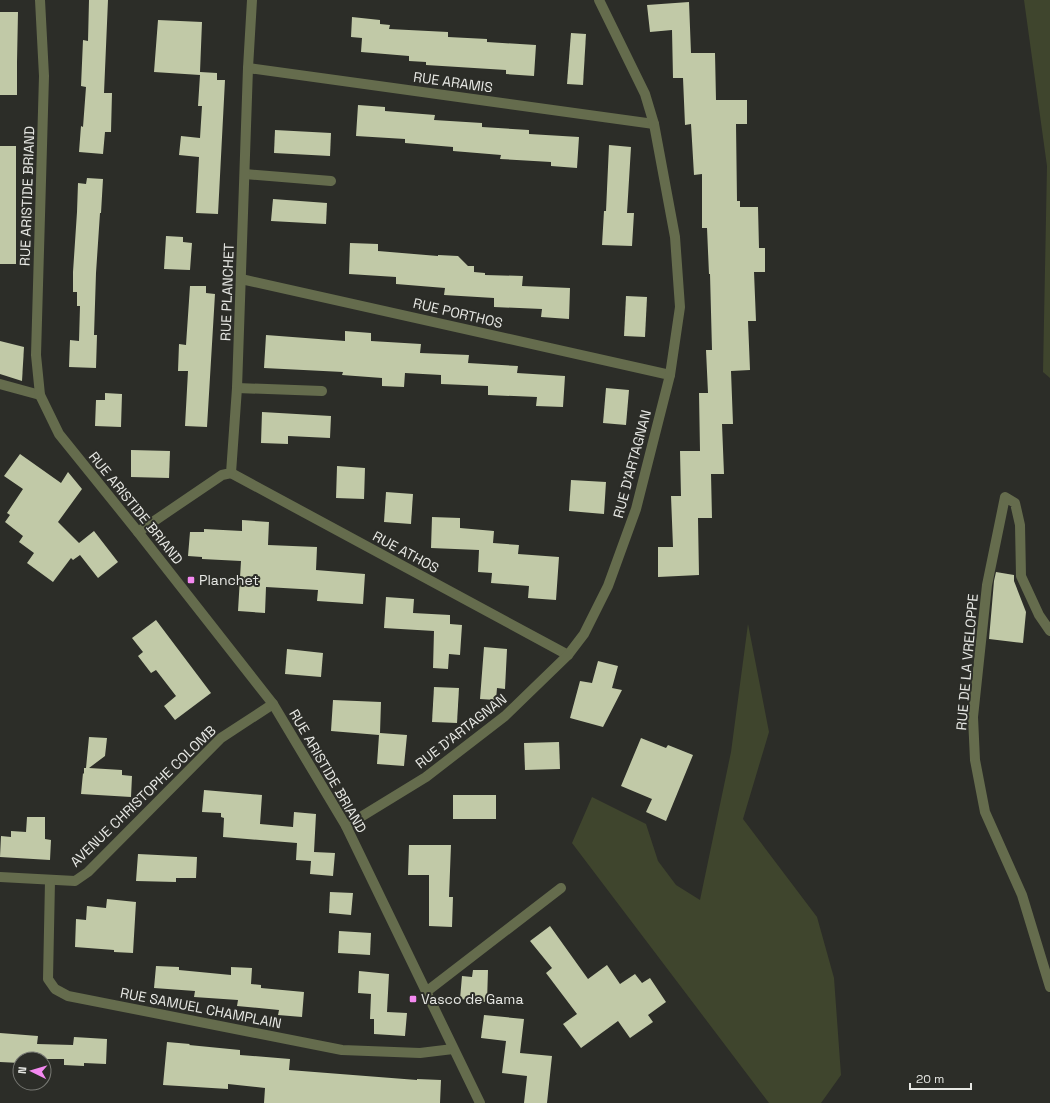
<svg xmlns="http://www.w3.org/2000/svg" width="1050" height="1103" viewBox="0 0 1050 1103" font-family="'Space Grotesk',sans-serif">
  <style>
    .green { fill: #3f452d }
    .building { fill: #c1c9a7 }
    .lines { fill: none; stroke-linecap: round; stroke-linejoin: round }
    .service { stroke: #656c4d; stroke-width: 10 }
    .minor { stroke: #656c4d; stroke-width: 10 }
    .tertiary { stroke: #656c4d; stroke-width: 10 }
    .poi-dot { fill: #f489f0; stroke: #2c2d28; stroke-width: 1.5 }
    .labels { text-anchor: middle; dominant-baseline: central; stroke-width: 4; stroke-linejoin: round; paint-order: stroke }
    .street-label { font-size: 14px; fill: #e7e8e4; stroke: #2c2d28 }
    .poi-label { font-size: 14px; fill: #e7e8e4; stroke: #2c2d28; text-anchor: start }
  </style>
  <rect width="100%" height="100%" fill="#2c2d28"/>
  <g class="green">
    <polygon points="1024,0 1050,0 1050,378 1043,372 1047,166"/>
    <polygon points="748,624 769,732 743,819 817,917 834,978 841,1075 821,1103 769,1103 572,843 592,797 646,824 658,861 676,885 700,900 731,752"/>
  </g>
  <g class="building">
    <polygon points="89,0 108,0 104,93 112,93 111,132 105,132 103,154 79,152 81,126 83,127 86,87 81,86 83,40 88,41"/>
    <polygon points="689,2 691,53 715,53 716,100 747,100 747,124 736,124 737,201 740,201 740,207 758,207 759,248 765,248 765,272 754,272 756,321 748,321 750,370 731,371 733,424 722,424 724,474 711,474 712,518 698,518 699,575 658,577 658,547 673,547 671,496 681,496 680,451 700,451 699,393 708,393 706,350 712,350 710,274 709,274 707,228 702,228 702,174 694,175 691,124 685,125 683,78 673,78 672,30 650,32 647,5"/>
    <polygon points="0,12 18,12 17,62 17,95 0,95"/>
    <polygon points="352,17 380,20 380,24 390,25 389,29 448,32 448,37 487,39 487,42 536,45 534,76 506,74 506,70 426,65 426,62 409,61 409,56 361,52 362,38 351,37"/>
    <polygon points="158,20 202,22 200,72 217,73 217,80 225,80 218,214 196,213 199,157 179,155 181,136 200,138 202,106 198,106 200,75 154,72"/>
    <polygon points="571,33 586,34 583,85 567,84"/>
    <polygon points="358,105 385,107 385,111 435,115 434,120 482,123 482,127 529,130 529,134 579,137 577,168 551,166 551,162 500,159 501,155 453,151 453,147 405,143 405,139 356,136"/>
    <polygon points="275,130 331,133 330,156 274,153"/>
    <polygon points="609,145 631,147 627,213 634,213 632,246 602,245 604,211 606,211"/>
    <rect x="0" y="146" width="16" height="118"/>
    <polygon points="87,178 103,179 101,213 100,213 96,273 94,335 97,335 96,368 69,367 70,340 79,341 80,306 77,306 77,292 73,292 73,272 77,212 78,183 86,184"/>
    <polygon points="273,199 327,203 326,224 271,221"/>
    <polygon points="166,236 183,237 183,242 192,243 190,270 164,269"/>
    <polygon points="350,243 378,244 378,251 438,256 438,255 458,256 468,266 474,266 474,272 485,273 485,275 523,276 522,286 570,288 569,319 541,317 542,309 494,307 494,298 444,295 445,288 396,284 396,277 349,274"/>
    <polygon points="190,286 206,286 206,293 215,294 207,427 185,426 188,371 178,371 179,344 186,345"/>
    <polygon points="626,296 647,297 645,337 624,336"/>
    <polygon points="345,331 371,333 371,341 421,344 420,353 469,355 468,363 518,366 517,373 565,376 563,407 536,406 537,397 488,395 488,386 441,384 441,375 405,373 404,387 382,386 382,378 342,375 343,372 264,368 266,335 345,341"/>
    <polygon points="0,341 24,347 22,381 0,374"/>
    <polygon points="606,388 629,390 626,425 603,423"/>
    <polygon points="105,393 122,394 121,427 95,426 96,400 105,400"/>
    <polygon points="262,412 331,416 330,438 288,436 288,444 261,443"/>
    <polygon points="131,450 170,451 169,478 131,477"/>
    <polygon points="20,454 61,483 68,472 82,489 58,522 79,543 94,531 118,562 98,578 80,555 73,560 71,558 53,582 27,563 34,553 19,542 23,536 5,522 10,515 7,513 23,489 4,476"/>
    <polygon points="337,466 365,468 364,499 336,498"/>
    <polygon points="571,480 606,482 604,514 569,511"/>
    <polygon points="386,492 413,494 411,524 384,522"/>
    <polygon points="432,517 460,518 460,528 494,531 493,543 519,545 518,554 559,557 556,600 528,598 529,586 491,583 492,573 478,572 479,550 431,548"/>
    <polygon points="242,520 269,522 268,545 317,547 316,570 365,574 363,604 317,601 318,590 266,587 265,613 238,611 241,561 202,559 202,557 188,556 190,532 204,532 204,529 242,531"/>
    <polygon points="996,572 1014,575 1014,581 1026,612 1023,643 989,639 994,581"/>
    <polygon points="386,597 414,599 413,613 450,615 450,624 462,625 460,655 449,654 448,669 433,668 434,631 384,628"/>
    <polygon points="156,620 211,693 175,720 164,706 176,696 156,670 151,673 138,656 143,652 132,638"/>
    <polygon points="484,647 507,649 505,689 497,688 496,700 480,699"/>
    <polygon points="287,649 323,653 321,677 285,674"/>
    <polygon points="598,661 618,666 612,688 622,690 603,727 570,718 580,681 592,683"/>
    <polygon points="434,687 459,688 457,723 432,722"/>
    <polygon points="333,700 381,702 380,733 407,735 404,766 377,764 379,735 331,731"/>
    <polygon points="89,737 107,738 105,756 89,768 122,770 122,775 132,776 131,797 81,794 83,773 84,774 84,768 86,768"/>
    <polygon points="641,738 666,748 668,745 693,755 666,821 646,812 652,799 621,786"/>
    <polygon points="559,742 560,769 525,770 524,743"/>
    <polygon points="204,790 262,795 260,824 293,827 294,812 316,814 314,852 335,853 333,876 310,874 311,861 296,860 297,843 223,837 224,818 221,817 221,813 202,812"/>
    <rect x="453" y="795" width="43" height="24"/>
    <polygon points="27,817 45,817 45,839 51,840 50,860 0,857 1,836 11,837 11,831 26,832"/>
    <polygon points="409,845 451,845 449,897 453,897 452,927 429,926 429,875 408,875"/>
    <polygon points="138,854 197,857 196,878 176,878 176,882 136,881"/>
    <polygon points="330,892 353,893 351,915 329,913"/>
    <polygon points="107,899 136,902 133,953 114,952 114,950 75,947 76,919 86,920 87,906 106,908"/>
    <polygon points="550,926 588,979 607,965 620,984 635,974 642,983 650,978 666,1002 648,1015 653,1022 630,1038 618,1021 581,1048 563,1024 577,1014 546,973 552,968 530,941"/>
    <polygon points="339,931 371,933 370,955 338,953"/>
    <polygon points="156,966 179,967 179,970 231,975 231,967 252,968 251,984 261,985 261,988 304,992 302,1017 278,1015 279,1010 237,1006 238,1000 194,997 195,991 154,988"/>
    <polygon points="473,970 488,970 487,1002 460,999 462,976 472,977"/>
    <polygon points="359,971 389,974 387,1012 407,1013 405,1036 374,1034 374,1019 370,1019 371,994 358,993"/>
    <polygon points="484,1015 524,1019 520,1053 552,1056 547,1103 524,1103 527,1076 502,1073 506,1041 481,1038"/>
    <polygon points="0,1033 38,1036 37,1044 73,1045 74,1037 107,1039 106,1064 84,1063 84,1066 64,1065 64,1059 20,1059 20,1063 0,1062"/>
    <polygon points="167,1042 190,1044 189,1045 240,1050 240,1055 290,1059 289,1070 417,1080 417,1079 441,1080 440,1103 264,1103 265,1088 228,1084 228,1089 163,1085"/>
  </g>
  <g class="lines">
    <g class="service">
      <polyline points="1050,631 1039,615 1021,576 1020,525 1015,503 1005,497 987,585 973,717 975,760 985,812 1022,895 1050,987"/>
      <polyline points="426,992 561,888"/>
    </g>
    <g class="minor">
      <polyline points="248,68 654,124"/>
      <polyline points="245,174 331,181"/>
      <polyline points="241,279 670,375"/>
      <polyline points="0,384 40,395"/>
      <polyline points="237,388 322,391"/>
      <polyline points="231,473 568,655"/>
      <polyline points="138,532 222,475 231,473 237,388 248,68 252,0"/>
      <polyline points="346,826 426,777 505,716 568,655 584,634 608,586 636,509 670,375 680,307 675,237 654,124 645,94 599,0"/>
      <polyline points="0,877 75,881 88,872 221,738 273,704"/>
      <polyline points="50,881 48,979 55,989 68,996 342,1050 420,1053 453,1049"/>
    </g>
    <polyline class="tertiary" points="40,0 44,76 36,355 40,395 59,434 138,532 273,704 346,826 480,1103"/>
  </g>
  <g class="poi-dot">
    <rect x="187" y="576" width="8" height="8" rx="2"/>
    <rect x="409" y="995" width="8" height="8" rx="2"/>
  </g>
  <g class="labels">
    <g class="street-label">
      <text transform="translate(453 82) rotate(8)">RUE ARAMIS</text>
      <text transform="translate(27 196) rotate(-88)">RUE ARISTIDE BRIAND</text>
      <text transform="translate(227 292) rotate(-88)">RUE PLANCHET</text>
      <text transform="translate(458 313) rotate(13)">RUE PORTHOS</text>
      <text transform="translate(632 464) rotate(-75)">RUE D'ARTAGNAN</text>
      <text transform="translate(136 508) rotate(51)">RUE ARISTIDE BRIAND</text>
      <text transform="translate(406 552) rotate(28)">RUE ATHOS</text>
      <text transform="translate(967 662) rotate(-85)">RUE DE LA VRELOPPE</text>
      <text transform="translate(461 731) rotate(-38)">RUE D'ARTAGNAN</text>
      <text transform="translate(328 771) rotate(60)">RUE ARISTIDE BRIAND</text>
      <text transform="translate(143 796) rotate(-44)">AVENUE CHRISTOPHE COLOMB</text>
      <text transform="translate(201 1008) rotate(11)">RUE SAMUEL CHAMPLAIN</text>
    </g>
    <g class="poi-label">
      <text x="199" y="580">Planchet</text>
      <text x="421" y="999">Vasco de Gama</text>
    </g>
  </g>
  <g transform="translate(32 1071) rotate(275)"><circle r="19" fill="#2c2d28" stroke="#777873"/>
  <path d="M0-3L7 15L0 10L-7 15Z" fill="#f489f0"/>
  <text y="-6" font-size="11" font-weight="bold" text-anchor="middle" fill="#e7e8e4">N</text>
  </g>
  <path d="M910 1083v6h61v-6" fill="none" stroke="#e7e8e4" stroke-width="2"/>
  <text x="916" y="1083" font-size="12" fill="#e7e8e4" stroke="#2c2d28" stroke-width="3" paint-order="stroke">20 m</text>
</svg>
